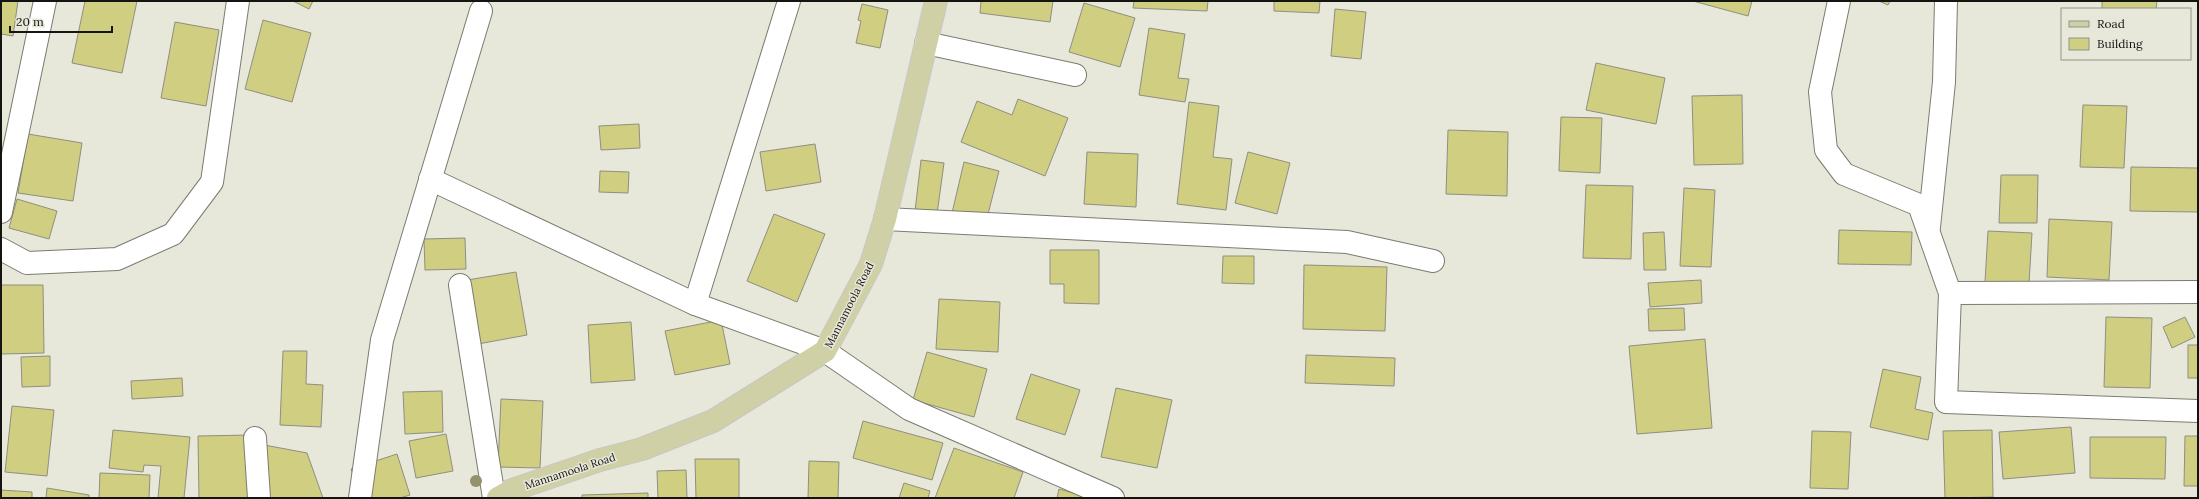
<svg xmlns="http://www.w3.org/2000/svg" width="2199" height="499" viewBox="0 0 2199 499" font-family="Lora,serif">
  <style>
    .building { fill: #d0ce80; stroke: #8e8f83 }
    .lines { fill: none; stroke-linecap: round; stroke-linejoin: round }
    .minor-casing { stroke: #7b7c70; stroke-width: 24 }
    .major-casing { stroke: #c7c7c6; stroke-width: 24 }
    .minor { stroke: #fff; stroke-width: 22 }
    .major { stroke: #d0d0a6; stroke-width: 22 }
    .tree { fill: #93926c }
    .labels { text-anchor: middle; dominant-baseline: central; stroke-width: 3; stroke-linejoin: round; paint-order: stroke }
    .street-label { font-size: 11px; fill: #141510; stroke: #e7e7da }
  </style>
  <rect width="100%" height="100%" fill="#e7e7da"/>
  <g class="building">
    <polygon points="1,1 18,1 13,36 1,34"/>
    <polygon points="85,1 137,1 122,73 72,63"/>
    <polygon points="293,1 313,1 309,9"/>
    <polygon points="981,1 1053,1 1050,22 980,13"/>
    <polygon points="1134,1 1208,1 1207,11 1133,8"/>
    <polygon points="1274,1 1320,1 1319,13 1274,11"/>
    <polygon points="1693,1 1752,1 1748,16"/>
    <polygon points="1879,1 1890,1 1888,5"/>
    <polygon points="2102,1 2157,1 2156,9 2102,9"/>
    <polygon points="1084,3 1135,18 1120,67 1069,52"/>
    <polygon points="862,4 888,10 880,48 856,43 861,21 858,20"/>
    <polygon points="1335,9 1366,12 1361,59 1331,56"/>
    <polygon points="263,20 311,33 292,102 245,89"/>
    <polygon points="175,22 219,30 206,106 161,98"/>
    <polygon points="1149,28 1185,34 1178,78 1189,79 1185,102 1139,95"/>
    <polygon points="1596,63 1665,78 1656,124 1586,110"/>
    <polygon points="1742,95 1743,164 1694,165 1692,96"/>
    <polygon points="1018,99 1068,118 1045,176 961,142 977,101 1012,115"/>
    <polygon points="1189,102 1219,106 1213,157 1232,159 1226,210 1177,204"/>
    <polygon points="2083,105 2127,106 2124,168 2080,167"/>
    <polygon points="1561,117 1602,118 1600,173 1559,171"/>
    <polygon points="639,124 640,148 601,150 599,126"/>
    <polygon points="1448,130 1508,132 1507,196 1446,194"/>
    <polygon points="28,134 82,143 73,201 18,193"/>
    <polygon points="815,144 821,182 766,191 760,152"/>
    <polygon points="1087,152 1138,154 1136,207 1084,204"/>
    <polygon points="1248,152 1290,163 1277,214 1235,203"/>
    <polygon points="921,160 944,163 937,214 915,211"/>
    <polygon points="964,162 999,171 986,222 952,213"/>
    <polygon points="2131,167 2198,168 2198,212 2130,211"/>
    <polygon points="600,171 629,172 628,193 599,192"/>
    <polygon points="2001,175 2038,175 2037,223 1999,223"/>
    <polygon points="1586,185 1633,186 1631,259 1583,258"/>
    <polygon points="1684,188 1715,190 1711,267 1680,266"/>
    <polygon points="17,199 57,211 49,239 9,228"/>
    <polygon points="774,214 825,234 797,302 747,281"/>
    <polygon points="2049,219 2112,222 2109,280 2047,277"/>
    <polygon points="1839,230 1912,232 1911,265 1838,264"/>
    <polygon points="1988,231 2032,233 2029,284 1985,282"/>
    <polygon points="1664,232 1666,270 1644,270 1643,233"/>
    <polygon points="465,238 466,269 425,270 424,239"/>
    <polygon points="1050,250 1099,250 1099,304 1064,303 1064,284 1050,284"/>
    <polygon points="1223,256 1254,256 1254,284 1222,283"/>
    <polygon points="1304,265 1387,267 1385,331 1303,329"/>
    <polygon points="516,272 527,335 478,344 467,280"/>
    <polygon points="1701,280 1702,303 1650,307 1648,283"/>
    <polygon points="1,285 43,285 44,353 1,354"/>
    <polygon points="939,299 1000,302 998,352 936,349"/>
    <polygon points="1684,308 1685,330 1649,331 1648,309"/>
    <polygon points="2106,317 2152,318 2150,388 2104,387"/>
    <polygon points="2185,317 2195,337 2172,348 2163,327"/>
    <polygon points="721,320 730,364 675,375 665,331"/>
    <polygon points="631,322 635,380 591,383 588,325"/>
    <polygon points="1705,339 1712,428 1637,434 1629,346"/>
    <rect x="2188" y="345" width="10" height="33"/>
    <polygon points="283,351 307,351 306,384 323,385 321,427 280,425"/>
    <polygon points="927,352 987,369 974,417 913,400"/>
    <polygon points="1306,355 1395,358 1394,386 1305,383"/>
    <polygon points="50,356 50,386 22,387 21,357"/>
    <polygon points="1883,369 1921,377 1915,409 1933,413 1928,440 1870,427"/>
    <polygon points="1031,374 1080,390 1065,435 1016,419"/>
    <polygon points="182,378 183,396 132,399 131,381"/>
    <polygon points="1116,388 1172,400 1157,468 1101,457"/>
    <polygon points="442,391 443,432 405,434 403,392"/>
    <polygon points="501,399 543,401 540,468 498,467"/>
    <polygon points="12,406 54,410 47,476 5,472"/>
    <polygon points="863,421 943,443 932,480 853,458"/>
    <polygon points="2071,427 2075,473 2003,479 1999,432"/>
    <polygon points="113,430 190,437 184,498 158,498 161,466 144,465 143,472 109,468"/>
    <polygon points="1992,430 1993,497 1945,498 1943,431"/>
    <polygon points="1812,431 1851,432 1848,489 1810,488"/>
    <polygon points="446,434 453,471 416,478 409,441"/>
    <polygon points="251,435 253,498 199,498 198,436"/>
    <polygon points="2185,436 2198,436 2198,486 2184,486"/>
    <polygon points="2090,437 2166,437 2165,479 2090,478"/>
    <polygon points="259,444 307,453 323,498 269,498"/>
    <polygon points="954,448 1023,472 1014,498 935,498"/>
    <polygon points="397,454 410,495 400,498 361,498 351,469"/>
    <polygon points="695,459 739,459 739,498 696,498"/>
    <polygon points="809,461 839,462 838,498 808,498"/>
    <polygon points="686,470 687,498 658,498 657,471"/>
    <polygon points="100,473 150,475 149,498 99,498"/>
    <polygon points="904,483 930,491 928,498 899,498"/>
    <polygon points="47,488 89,495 89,498 46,498"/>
    <polygon points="1059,489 1090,498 1057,498"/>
    <polygon points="1,490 32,492 32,498 1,498"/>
    <polygon points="648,493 648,498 582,498 582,495"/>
  </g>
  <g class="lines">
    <g class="minor-casing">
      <g id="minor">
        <polyline points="1839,1 1820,92 1826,150 1844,174 1919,205 1950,293 1946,402 2198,411"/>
        <polyline points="926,43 1075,75"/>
        <polyline points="430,179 695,304 825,351 909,409 1113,498"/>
        <polyline points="1,212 45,1"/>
        <polyline points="885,219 1347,242 1433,261"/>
        <polyline points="1929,227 1944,82 1946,1"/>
        <polyline points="1,249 27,263 117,259 173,234 212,182 238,1"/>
        <polyline points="460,285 494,498"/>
        <polyline points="1950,293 2198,292"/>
        <polyline points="695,304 789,1"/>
        <polyline points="255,438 259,498"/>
        <polyline points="360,498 382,340 481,11"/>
      </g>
    </g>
    <g class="major-casing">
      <polyline id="major" points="498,498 512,490 600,460 642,449 713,421 825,351 871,264 885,219 936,1"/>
    </g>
    <use href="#minor" class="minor"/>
    <use href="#major" class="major"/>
  </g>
  <circle class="tree" cx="476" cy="481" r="6"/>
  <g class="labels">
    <g class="street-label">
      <text transform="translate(849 305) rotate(-63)">Mannamoola Road</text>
      <text transform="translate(570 471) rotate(-18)">Mannamoola Road</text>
    </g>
  </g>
  <rect width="2199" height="499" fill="none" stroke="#141510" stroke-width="4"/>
  <rect x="2061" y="8" width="130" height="52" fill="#e7e7da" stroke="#939389"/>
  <rect x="2069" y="21" width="20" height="6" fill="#d0d0a6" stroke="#939389"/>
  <text x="2097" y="28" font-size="12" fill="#141510">Road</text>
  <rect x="2069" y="38" width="20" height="12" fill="#d0ce80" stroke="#939389"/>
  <text x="2097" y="48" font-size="12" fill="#141510">Building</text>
  <path d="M10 26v6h102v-6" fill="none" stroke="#141510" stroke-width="2"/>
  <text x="16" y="26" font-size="12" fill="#141510" stroke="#e7e7da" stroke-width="3" paint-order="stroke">20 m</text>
</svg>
